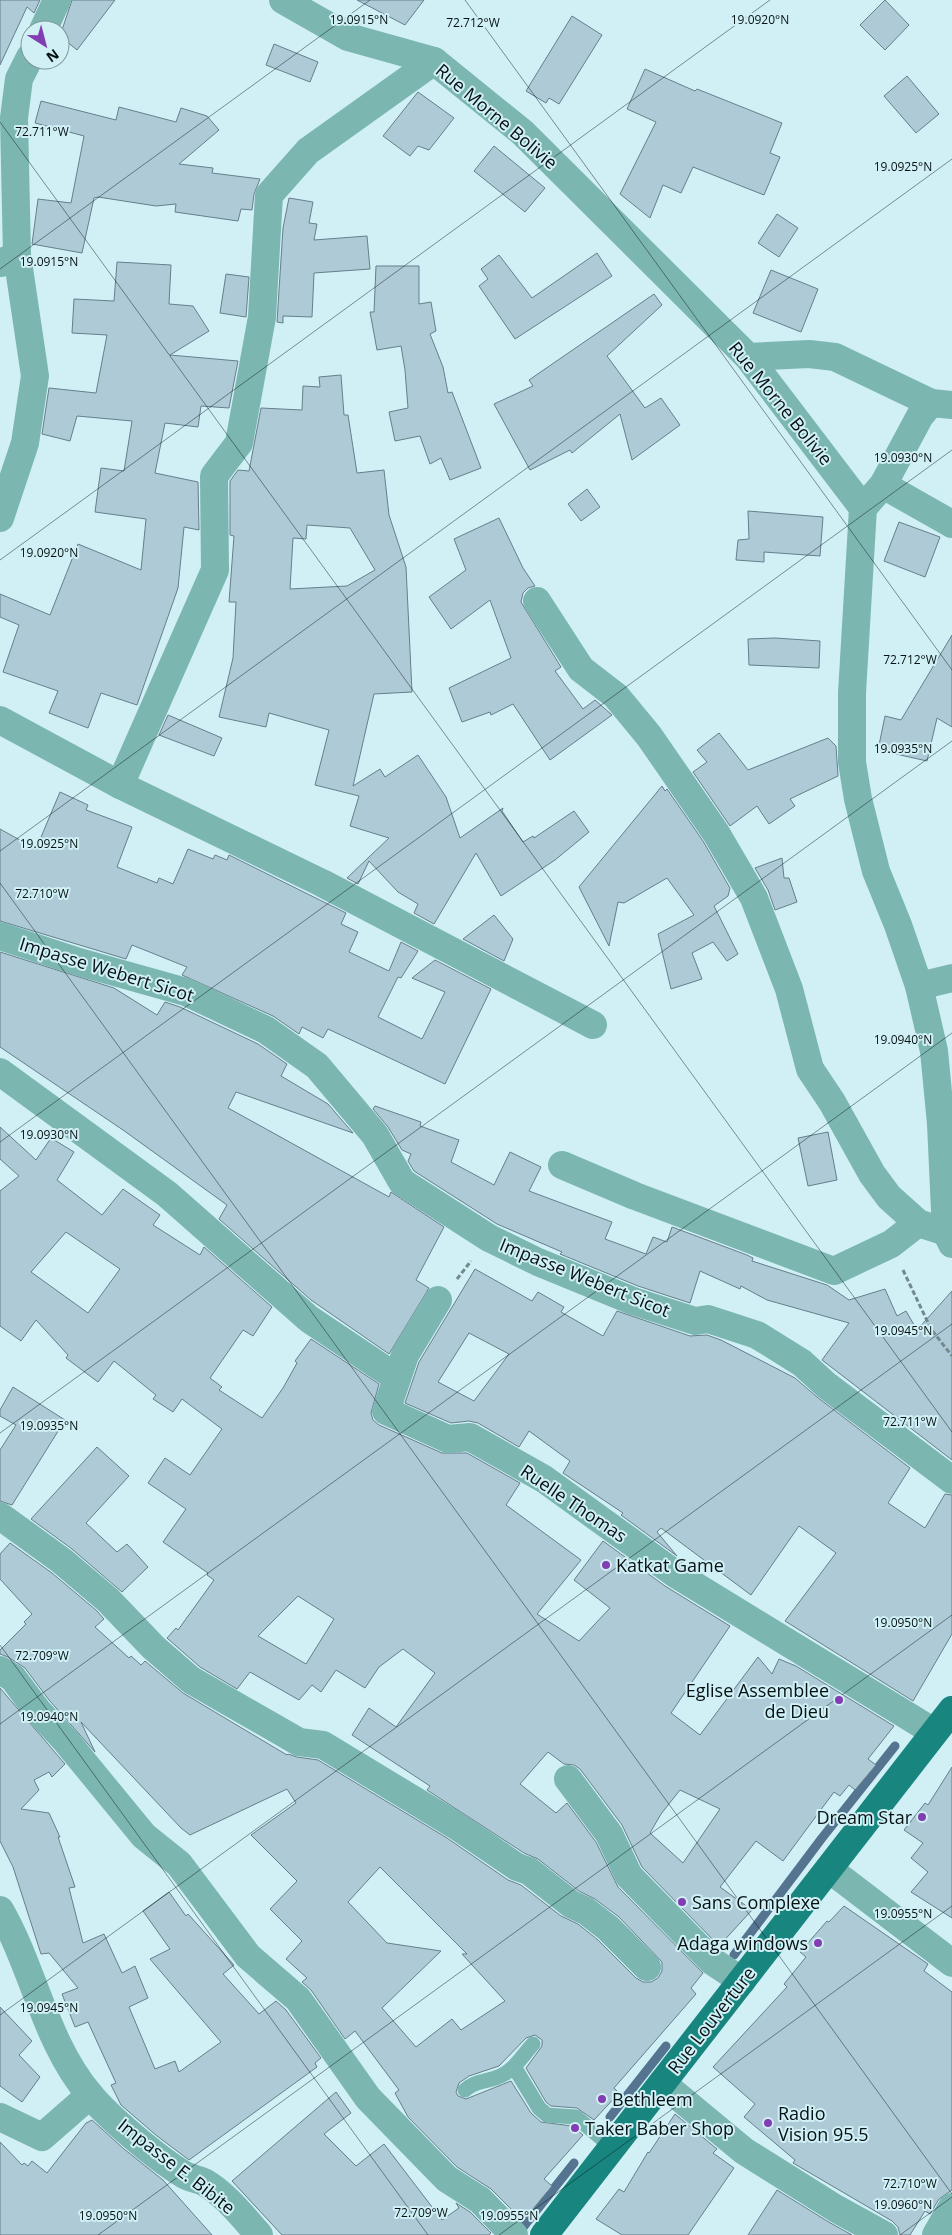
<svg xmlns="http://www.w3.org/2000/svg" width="952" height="2235" viewBox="0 0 952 2235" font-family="'Open Sans',sans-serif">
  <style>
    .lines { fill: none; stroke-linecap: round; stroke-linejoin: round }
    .stream { stroke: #547490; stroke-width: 9 }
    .building { fill: #aecad7; stroke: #657f8b; fill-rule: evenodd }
    .path { stroke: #73898d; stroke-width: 3; stroke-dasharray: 5 2.5; stroke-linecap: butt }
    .lane { stroke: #7cb6b1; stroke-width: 15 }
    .street { stroke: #7cb6b1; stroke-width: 28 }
    .primary { stroke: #18857f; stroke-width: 28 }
    .ticks { fill: none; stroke: #061113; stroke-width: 1; stroke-opacity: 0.45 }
    .poi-dot { fill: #813db1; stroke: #d0f0f6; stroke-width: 2 }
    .labels { text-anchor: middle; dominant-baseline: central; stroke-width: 4; stroke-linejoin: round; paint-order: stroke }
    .street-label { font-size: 18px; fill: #061113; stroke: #d0f0f6 }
    .poi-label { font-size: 18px; fill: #061113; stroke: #d0f0f6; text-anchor: start }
    .ticks-label { font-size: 12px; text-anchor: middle; fill: #061113; stroke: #d0f0f6; stroke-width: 4; stroke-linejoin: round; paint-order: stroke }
  </style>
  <rect width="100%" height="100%" fill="#d0f0f6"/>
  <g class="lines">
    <g class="stream">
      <polyline points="734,1955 822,1838 895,1746"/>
      <polyline points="610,2117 666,2046"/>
      <polyline points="517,2235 574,2163"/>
    </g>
  </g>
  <g class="building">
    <polygon points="0,0 40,0 34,13 27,7 0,65"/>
    <polygon points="72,0 115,0 77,50 60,36"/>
    <polygon points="357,0 424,0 405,25"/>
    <polygon points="885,0 909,25 885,50 860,25"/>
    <polygon points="572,16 602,35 559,104 549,98 546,103 526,91"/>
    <polygon points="274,44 318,62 310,82 266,65"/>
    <polygon points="645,69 695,91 697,89 782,123 770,153 780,157 764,195 693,167 681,193 663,185 650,218 620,194 656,122 627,109"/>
    <polygon points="907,76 939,114 916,133 884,96"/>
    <polygon points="418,92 454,118 429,150 418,146 410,156 383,136"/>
    <polygon points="41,101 116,120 119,107 176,122 181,108 207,116 219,130 179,164 213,168 212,173 260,179 254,194 252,210 241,209 238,221 175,212 176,204 156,206 98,197 94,198 82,253 32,244 38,199 71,203 84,136 35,123"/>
    <polygon points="494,146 545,188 525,212 474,171"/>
    <polygon points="289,198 313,202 309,223 317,224 314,240 367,236 370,269 314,273 312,317 283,316 283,323 277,322 283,228"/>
    <polygon points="777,214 798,228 779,257 758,243"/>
    <polygon points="597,253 612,276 515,339 479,286 488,279 481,269 499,255 532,298"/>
    <polygon points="117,262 171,265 169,304 193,306 209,331 170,355 238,361 229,408 201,406 198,427 165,423 155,473 198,482 199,530 184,527 178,588 137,705 101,693 88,728 49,713 58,691 3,672 19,625 0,617 0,594 50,615 78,544 141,570 146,519 95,512 101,468 124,471 132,421 77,416 70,441 42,434 49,388 96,393 107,335 72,333 74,299 114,301"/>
    <polygon points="376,266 419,266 419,304 431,302 436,331 430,334 443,367 448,393 452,392 481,468 450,480 441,458 430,464 420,436 395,441 389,412 408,408 405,370 401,346 377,350 370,312 374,312"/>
    <polygon points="771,270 818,289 801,332 753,313"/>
    <polygon points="226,274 249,277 246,317 220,313"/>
    <polygon points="654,294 662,305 607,356 645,408 661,398 680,425 632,460 620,414 572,453 570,450 530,470 494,404 533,386 529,380"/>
    <path d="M 341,375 L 344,415 L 348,415 L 357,473 L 384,470 L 389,515 L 406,567 L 412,692 L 374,694 L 353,786 L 380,769 L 385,777 L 418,755 L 446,797 L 460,838 L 503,808 L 502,811 L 523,842 L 533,836 L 534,838 L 574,811 L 589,832 L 555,860 L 501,896 L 476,853 L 434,924 L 414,913 L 418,904 L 398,892 L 369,861 L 358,884 L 347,878 L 389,838 L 350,826 L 359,796 L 315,785 L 329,730 L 269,713 L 266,727 L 219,717 L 233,658 L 236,602 L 229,602 L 234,536 L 230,535 L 230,481 L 238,470 L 249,471 L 261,408 L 302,410 L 303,386 L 320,387 L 319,377 ZM 307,525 L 350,528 L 375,570 L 347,586 L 290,589 L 293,538 L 306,539 Z"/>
    <polygon points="587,489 600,507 581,521 568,504"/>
    <polygon points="748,511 823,517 820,556 764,552 764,562 736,560 738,540 749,539"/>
    <polygon points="499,518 523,568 535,586 528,588 523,593 521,602 561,667 555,671 583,709 595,700 612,715 550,760 513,704 491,715 490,712 462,722 449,688 511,658 490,600 451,629 429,597 466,570 454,539"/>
    <polygon points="899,522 940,537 925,577 884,561"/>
    <polygon points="952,635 952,727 937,718 927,761 878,750 885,716 901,720"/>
    <polygon points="775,638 820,641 819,668 749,665 748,639"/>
    <polygon points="168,715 222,738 214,756 159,735"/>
    <polygon points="719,733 748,770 828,738 836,746 838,776 790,799 795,806 769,824 757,806 730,826 693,772 707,762 697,750"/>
    <polygon points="662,786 665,791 667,789 703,841 730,888 728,896 714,906 738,954 727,961 713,942 692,953 702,979 671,989 658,934 694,915 667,878 624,903 618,902 609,946 579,887"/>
    <polygon points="60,792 88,805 86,810 132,827 117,867 157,883 159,878 173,884 188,849 213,859 215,855 227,860 229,855 346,913 341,924 358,932 349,952 389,971 401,942 418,951 401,978 398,977 378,1017 422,1039 445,992 412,978 435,960 491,989 445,1084 328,1029 323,1038 302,1027 299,1034 273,1016 182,975 187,967 132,945 126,959 0,921 0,829 36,849"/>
    <polygon points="782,858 784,878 789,878 797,902 775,910 768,890 755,868"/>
    <polygon points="494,915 513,939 504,961 463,939"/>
    <polygon points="0,952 114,988 157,1015 165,1002 180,1007 258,1044 287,1064 281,1076 328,1104 353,1133 236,1092 228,1108 389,1197 391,1192 444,1227 416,1280 429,1288 389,1354 311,1300 219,1219 227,1205 123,1130 0,1047"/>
    <polygon points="375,1106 421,1122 420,1126 459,1140 451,1162 494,1185 510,1152 541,1167 529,1191 612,1222 605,1239 646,1254 653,1237 667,1242 672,1227 747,1255 753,1258 752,1261 827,1285 849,1300 885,1289 897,1316 906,1311 917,1330 952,1291 952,1460 822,1360 849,1323 767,1300 741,1286 740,1289 700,1271 690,1303 638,1286 560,1254 562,1252 497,1224 414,1171 408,1161 411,1154 402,1150 388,1127 373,1109"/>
    <path d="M 0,1127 L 36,1160 L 51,1138 L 74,1152 L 57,1180 L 102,1215 L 123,1189 L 160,1215 L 153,1225 L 200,1255 L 204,1247 L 272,1307 L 253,1336 L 243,1330 L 210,1378 L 222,1387 L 219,1390 L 262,1418 L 283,1388 L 297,1363 L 295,1361 L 311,1339 L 379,1384 L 371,1413 L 373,1420 L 379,1425 L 442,1453 L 467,1453 L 520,1483 L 506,1505 L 581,1560 L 537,1614 L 579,1641 L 610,1608 L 574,1580 L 603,1541 L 665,1586 L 730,1626 L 671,1713 L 700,1735 L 758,1657 L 772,1674 L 779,1659 L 796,1666 L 894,1726 L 868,1759 L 876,1765 L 855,1790 L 849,1785 L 840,1796 L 834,1792 L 783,1861 L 756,1841 L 720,1887 L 752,1910 L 719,1946 L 642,1867 L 622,1825 L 580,1769 L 574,1765 L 564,1764 L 548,1752 L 520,1784 L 556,1813 L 567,1803 L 596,1842 L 618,1887 L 703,1973 L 691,1988 L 696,1994 L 614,2088 L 619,2093 L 594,2120 L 577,2108 L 551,2106 L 546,2102 L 526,2068 L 542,2046 L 542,2040 L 535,2035 L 526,2038 L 499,2066 L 469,2076 L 459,2083 L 456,2092 L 458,2096 L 466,2099 L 511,2081 L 531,2113 L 541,2122 L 572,2126 L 583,2135 L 544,2179 L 552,2186 L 523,2221 L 491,2189 L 457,2167 L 408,2117 L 395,2093 L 399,2090 L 355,2031 L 345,2039 L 311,1990 L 302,1982 L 307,1978 L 286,1959 L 302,1941 L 270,1909 L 297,1881 L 251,1835 L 296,1803 L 287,1789 L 190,1835 L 181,1828 L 81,1722 L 95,1752 L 49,1700 L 25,1668 L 8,1657 L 0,1654 L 0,1650 L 26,1624 L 24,1622 L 32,1614 L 0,1579 L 0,1554 L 10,1543 L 52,1573 L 97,1611 L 104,1619 L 95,1627 L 129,1658 L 131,1656 L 141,1665 L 145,1661 L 183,1693 L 287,1755 L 288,1754 L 297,1757 L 318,1760 L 447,1838 L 508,1880 L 521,1885 L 561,1916 L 578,1924 L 598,1940 L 636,1978 L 643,1982 L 651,1982 L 658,1978 L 662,1971 L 662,1962 L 619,1917 L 595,1899 L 579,1891 L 538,1859 L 524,1853 L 427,1790 L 430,1786 L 352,1735 L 369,1708 L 396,1727 L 435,1673 L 403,1649 L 379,1667 L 365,1688 L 336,1670 L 321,1692 L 312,1685 L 299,1700 L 250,1672 L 237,1689 L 200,1667 L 167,1638 L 176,1628 L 178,1630 L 214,1580 L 207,1575 L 208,1573 L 163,1542 L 186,1509 L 148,1483 L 165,1458 L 190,1475 L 222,1429 L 182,1399 L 173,1412 L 153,1399 L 156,1395 L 114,1361 L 98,1382 L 66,1358 L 68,1355 L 36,1320 L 21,1341 L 0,1326 L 0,1191 L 19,1176 L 0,1159 ZM 66,1232 L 120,1269 L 88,1313 L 31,1272 ZM 298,1596 L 334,1619 L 306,1664 L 258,1636 ZM 680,1790 L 720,1809 L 683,1863 L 650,1833 L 661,1814 ZM 380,1867 L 467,1954 L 462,1954 L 505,2001 L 461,2030 L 452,2019 L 416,2047 L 382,2008 L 441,1951 L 387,1943 L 348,1902 Z"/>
    <polygon points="828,1132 837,1180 808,1186 798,1138"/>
    <path d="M 475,1269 L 532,1301 L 538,1292 L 564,1307 L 561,1312 L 603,1336 L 617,1311 L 690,1336 L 707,1335 L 721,1340 L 795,1378 L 817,1397 L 910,1468 L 888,1503 L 925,1528 L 945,1494 L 952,1495 L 952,1634 L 913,1701 L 785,1621 L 836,1553 L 799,1526 L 751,1595 L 661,1528 L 657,1532 L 677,1556 L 621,1515 L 623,1513 L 563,1473 L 570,1461 L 529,1431 L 519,1447 L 478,1423 L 469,1421 L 451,1423 L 405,1403 L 419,1362 ZM 469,1333 L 509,1354 L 474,1401 L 438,1382 Z"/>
    <polygon points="13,1387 65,1420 12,1505 0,1501 0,1450 16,1425 0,1416 0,1410"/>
    <polygon points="97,1447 129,1476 86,1523 117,1552 127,1544 148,1567 122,1592 72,1549 31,1519"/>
    <polygon points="0,1688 65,1764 52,1777 49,1772 34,1780 39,1790 21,1809 49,1813 60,1837 58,1837 75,1887 69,1888 83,1943 104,1934 122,1973 135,1966 148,1998 129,2007 155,2069 175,2061 179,2072 221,2042 150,1959 170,1949 143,1911 169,1892 186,1916 188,1914 234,1965 223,1974 259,2014 276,2001 286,2010 321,2058 315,2063 317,2067 189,2160 157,2136 121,2105 111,2085 116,2083 88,2022 75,2027 62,1994 78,1988 49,1953 41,1954 13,1867 0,1841"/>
    <polygon points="952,1767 952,1918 911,1892 928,1872 911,1858 923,1843 904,1830 925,1803 928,1805"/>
    <polygon points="844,1906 928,1964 924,1971 952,1992 952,2190 939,2199 930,2214 925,2211 910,2235 900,2235 898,2227 892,2221 793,2163 795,2160 744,2117 755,2104 713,2067 787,1987 784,1984 806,1957 800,1952 827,1921 829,1922"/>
    <polygon points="0,2007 32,2041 19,2055 40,2077 22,2102 0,2086"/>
    <polygon points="336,2092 351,2113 324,2134 356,2166 384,2144 442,2220 459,2208 456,2203 470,2212 491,2233 489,2235 282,2235 232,2181"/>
    <polygon points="675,2114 717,2149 713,2153 734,2168 688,2235 622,2235 596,2219 619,2189 624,2192 648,2152 649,2153"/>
    <polygon points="92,2120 124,2149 163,2180 212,2235 0,2235 0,2142 22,2165 24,2163 28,2166 32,2161 47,2173 86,2123"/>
    <polygon points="777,2190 827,2221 852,2235 748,2235"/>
  </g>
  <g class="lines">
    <g class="path">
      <polyline points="903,1270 931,1329 952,1356"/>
      <polyline points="457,1279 471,1261"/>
    </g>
    <g class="lane">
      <polyline points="512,2069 516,2070 539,2108 547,2115 576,2117 612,2147"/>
      <path d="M 465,2090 C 474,2081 486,2082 498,2077 C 513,2072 523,2055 533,2044"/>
    </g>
    <g class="street">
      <polyline points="283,0 348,37 434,61 523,133 748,357 863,508 852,693 852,762 858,799 876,871 898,925 919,986 934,1051 941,1124 946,1232 952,1244"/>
      <polyline points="43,30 57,0"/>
      <polyline points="1,263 17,255 14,118 19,79 30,57"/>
      <polyline points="748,357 809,354 835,357 931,403"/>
      <polyline points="883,485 952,524"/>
      <polyline points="863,508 883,485 920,416 931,403 952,405"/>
      <polyline points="0,518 25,443 35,376 17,255"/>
      <polyline points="537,601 581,669 616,696 649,736 716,833 754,898 789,989 810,1069 832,1102 872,1174 889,1197 918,1223 946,1232"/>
      <polyline points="0,720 120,785 322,883 593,1025"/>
      <polyline points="120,785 215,570 214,476 239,443 262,317 269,195 308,151 434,61"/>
      <polyline points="0,936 79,962 186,992 266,1030 317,1066 375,1135 402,1182 489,1238 538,1262 633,1301 695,1321 708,1319 757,1335 802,1363 826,1385 952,1480"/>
      <polyline points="919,986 952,978"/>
      <polyline points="0,1072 167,1194 309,1319 397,1378"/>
      <polyline points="562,1165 635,1196 834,1271 891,1244 918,1223"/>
      <polyline points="438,1300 405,1355 386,1411 448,1439 470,1437 544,1479 674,1573 934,1732"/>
      <polyline points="0,1516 62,1561 108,1600 153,1647 191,1680 299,1742 323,1745 455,1825 517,1867 529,1871 571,1904 586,1911 608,1928 647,1967"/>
      <polyline points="0,1670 13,1678 37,1710 66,1741 144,1836 179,1864 248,1956 298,1999 368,2098 447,2179 480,2200 514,2235"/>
      <polyline points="568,1779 609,1834 629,1876 712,1961 742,1981"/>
      <polyline points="829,1869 952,1963"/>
      <path d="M 0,1910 C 34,1969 45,2042 90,2095 C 108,2117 158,2159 183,2174 C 189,2178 197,2179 204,2182 C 225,2194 243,2217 259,2235"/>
      <polyline points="662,2083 744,2151 835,2208 884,2235"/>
      <polyline points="0,2117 42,2137 90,2095"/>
      <polyline points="936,2235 952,2207"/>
    </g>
    <polyline class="primary" points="544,2235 952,1710"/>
  </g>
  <path class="ticks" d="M 465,0 L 952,670M 0,122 L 952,1432M 0,269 L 370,0M 0,560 L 770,0M 0,851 L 952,159M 0,883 L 952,2194M 0,1142 L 952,450M 0,1433 L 952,741M 0,1645 L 428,2235M 0,1724 L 952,1033M 0,2015 L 952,1324M 98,2235 L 952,1615M 499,2235 L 952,1906M 900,2235 L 952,2197"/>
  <g class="poi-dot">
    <circle cx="606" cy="1565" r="5"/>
    <circle cx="839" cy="1700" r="5"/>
    <circle cx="922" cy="1817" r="5"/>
    <circle cx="682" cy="1902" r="5"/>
    <circle cx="818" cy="1943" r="5"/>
    <circle cx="602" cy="2099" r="5"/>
    <circle cx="768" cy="2123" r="5"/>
    <circle cx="575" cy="2128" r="5"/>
  </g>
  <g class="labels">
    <g class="street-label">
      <text transform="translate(497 116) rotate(40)">Rue Morne Bolivie</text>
      <text transform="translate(781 403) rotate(51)">Rue Morne Bolivie</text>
      <text transform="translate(107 969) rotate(17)">Impasse Webert Sicot</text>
      <text transform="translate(585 1277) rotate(22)">Impasse Webert Sicot</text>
      <text transform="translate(574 1503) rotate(34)">Ruelle Thomas</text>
      <text transform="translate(711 2020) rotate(-52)">Rue Louverture</text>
      <text transform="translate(177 2166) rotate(38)">Impasse E. Bibite</text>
    </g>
    <g class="poi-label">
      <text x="616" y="1565">Katkat Game</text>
      <text x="829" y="1690" text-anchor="end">Eglise Assemblee<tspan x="829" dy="21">de Dieu</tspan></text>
      <text x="912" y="1817" text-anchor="end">Dream Star</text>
      <text x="692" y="1902">Sans Complexe</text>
      <text x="808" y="1943" text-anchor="end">Adaga windows</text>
      <text x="612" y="2099">Bethleem</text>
      <text x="778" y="2113">Radio<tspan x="778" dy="21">Vision 95.5</tspan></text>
      <text x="585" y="2128">Taker Baber Shop</text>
    </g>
  </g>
  <g class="ticks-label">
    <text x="359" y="24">19.0915°N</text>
    <text x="760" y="24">19.0920°N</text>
    <text x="473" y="27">72.712°W</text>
    <text x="42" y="136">72.711°W</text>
    <text x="903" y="171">19.0925°N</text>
    <text x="49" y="266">19.0915°N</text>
    <text x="903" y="462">19.0930°N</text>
    <text x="49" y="557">19.0920°N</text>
    <text x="910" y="664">72.712°W</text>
    <text x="903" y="753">19.0935°N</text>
    <text x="49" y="848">19.0925°N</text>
    <text x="42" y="898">72.710°W</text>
    <text x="903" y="1044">19.0940°N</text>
    <text x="49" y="1139">19.0930°N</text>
    <text x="903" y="1335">19.0945°N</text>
    <text x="910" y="1426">72.711°W</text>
    <text x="49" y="1430">19.0935°N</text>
    <text x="903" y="1627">19.0950°N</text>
    <text x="42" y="1660">72.709°W</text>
    <text x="49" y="1721">19.0940°N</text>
    <text x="903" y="1918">19.0955°N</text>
    <text x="49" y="2012">19.0945°N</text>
    <text x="910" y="2188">72.710°W</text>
    <text x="903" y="2209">19.0960°N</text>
    <text x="421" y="2217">72.709°W</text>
    <text x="108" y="2220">19.0950°N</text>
    <text x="509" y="2220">19.0955°N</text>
  </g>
  <g transform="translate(45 45) rotate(144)"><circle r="24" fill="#d0f0f6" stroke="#7f979b"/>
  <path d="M0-4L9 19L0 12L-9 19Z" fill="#813db1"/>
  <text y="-8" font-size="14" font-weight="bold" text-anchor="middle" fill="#061113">N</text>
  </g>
</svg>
